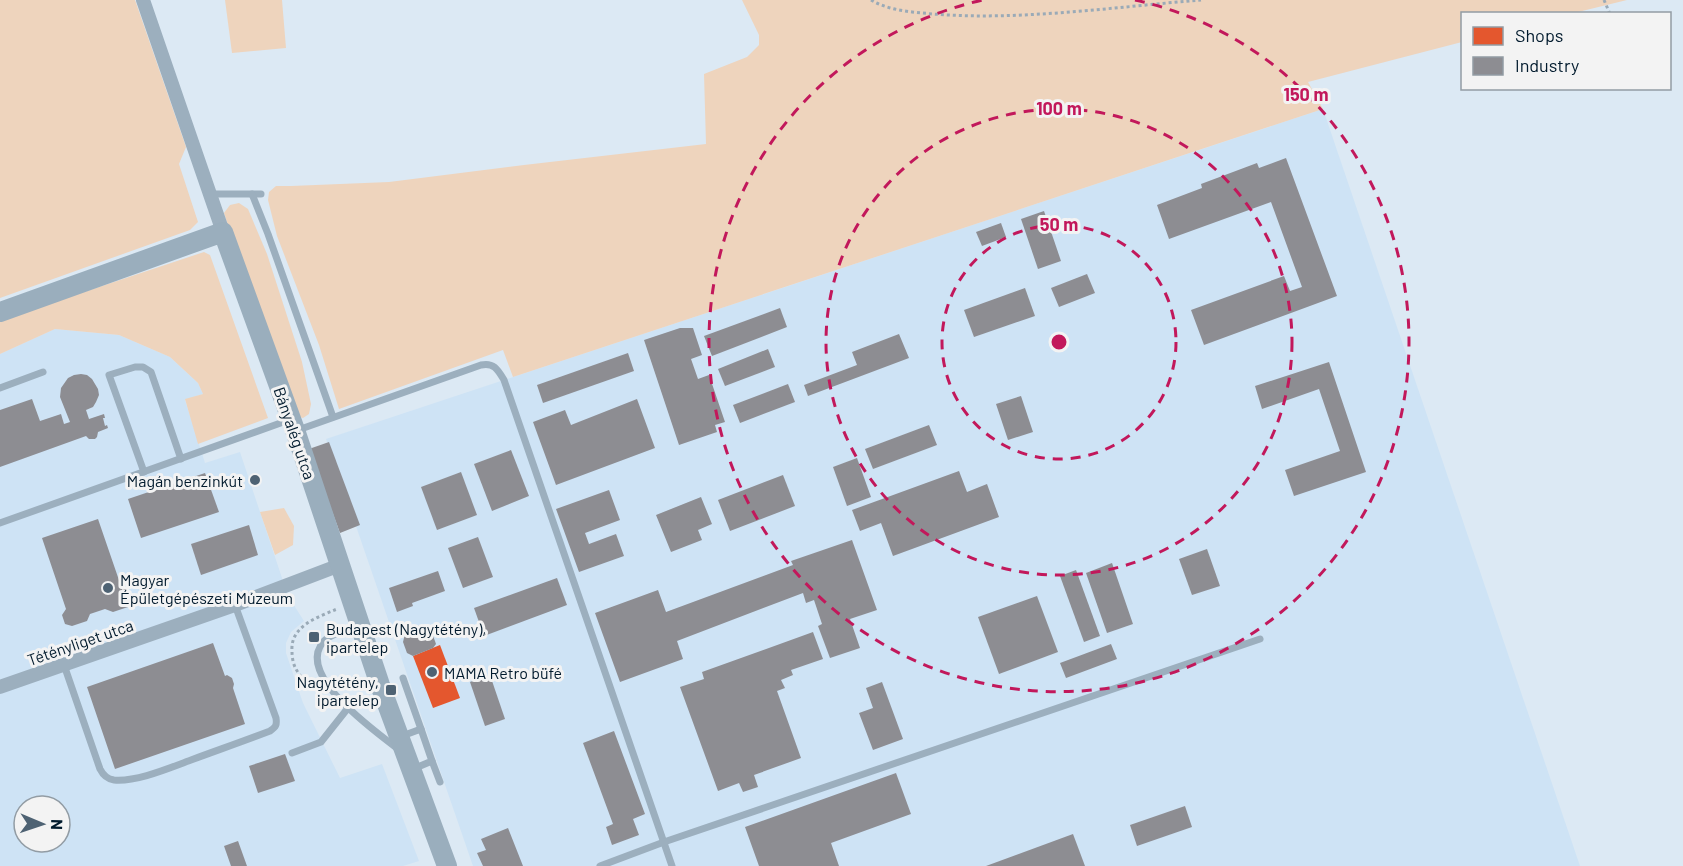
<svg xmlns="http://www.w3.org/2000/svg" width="1683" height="866" viewBox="0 0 1683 866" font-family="Barlow,sans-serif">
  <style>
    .built { fill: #cee3f5; fill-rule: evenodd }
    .green { fill: #eed4bd }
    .shops { fill: #e4572e }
    .industry { fill: #8d8d92 }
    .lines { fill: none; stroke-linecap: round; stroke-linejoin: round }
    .path { stroke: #9aaab7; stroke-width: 3; stroke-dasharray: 3 3; stroke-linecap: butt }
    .lane { stroke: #9cafbe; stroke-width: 7 }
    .street { stroke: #9cafbe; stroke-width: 14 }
    .secondary { stroke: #9aaebd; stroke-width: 20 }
    .ring { fill: none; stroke: #c2185b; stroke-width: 3; stroke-dasharray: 10 8 }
    .poi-dot { fill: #4e6273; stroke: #f3f3f3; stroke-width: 2 }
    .labels { text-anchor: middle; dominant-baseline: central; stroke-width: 6; stroke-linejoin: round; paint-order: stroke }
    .street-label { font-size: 16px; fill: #011a2d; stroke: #f3f3f3 }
    .poi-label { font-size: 16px; fill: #011a2d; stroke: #f3f3f3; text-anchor: start }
    .centre { fill: #c2185b; stroke: #f3f3f3; stroke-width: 3 }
    .ring-label { font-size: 18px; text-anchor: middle; font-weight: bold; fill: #c2185b; stroke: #f3f3f3; stroke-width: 6; stroke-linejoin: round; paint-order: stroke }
  </style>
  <rect width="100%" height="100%" fill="#dce9f4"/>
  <g class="built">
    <polygon points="1323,109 1580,866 473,866 326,439"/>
    <path d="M 55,329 L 119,335 L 170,357 L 198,383 L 203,394 L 185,400 L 205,463 L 240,452 L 288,596 L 304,621 L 291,632 L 286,643 L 286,653 L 303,703 L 340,778 L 382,764 L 419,861 L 403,866 L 0,866 L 0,354 ZM 24,806 L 60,806 L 60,842 L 24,842 Z"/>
  </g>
  <g class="green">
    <polygon points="0,0 135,0 186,147 179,164 198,222 190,230 0,298"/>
    <polygon points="225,0 282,0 286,48 232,53"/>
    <polygon points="742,0 1627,0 1574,13 1462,14 1462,42 1308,82 1323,109 513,377 503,350 339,409 319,345 277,236 268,200 269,192 276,186 291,186 389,182 524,165 706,144 704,74 747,57 759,45 759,35"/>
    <polygon points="239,203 248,209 267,254 302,362 311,404 309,414 303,418 289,414 224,213 230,205"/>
    <polygon points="204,252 210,255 268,418 198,444 185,399 203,394 198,383 170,357 119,335 55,329 0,354 0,320"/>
    <polygon points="284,508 294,526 293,545 275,555 260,512"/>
  </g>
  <polygon class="shops" points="440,645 460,698 433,708 413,656"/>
  <g class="industry">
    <polygon points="1286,158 1337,296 1204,345 1191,310 1284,276 1290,291 1302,287 1271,202 1169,239 1157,205 1202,188 1201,184 1257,163 1259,168"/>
    <polygon points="1044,211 1061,261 1038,269 1021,219"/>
    <polygon points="1001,223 1006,237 982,246 976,232"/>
    <polygon points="1087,274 1095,293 1059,307 1051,288"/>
    <polygon points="1025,288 1035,316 974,337 964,310"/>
    <polygon points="780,308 787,327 712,356 704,336"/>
    <polygon points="680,328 693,328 702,355 691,359 698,379 709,375 725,422 715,425 717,432 679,445 644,340"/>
    <polygon points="899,334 909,358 808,396 804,385 857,365 852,352"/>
    <polygon points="768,349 775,367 725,386 718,369"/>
    <polygon points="628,353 634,371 543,403 537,385"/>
    <polygon points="1329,362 1366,472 1294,496 1285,470 1340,451 1319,389 1262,409 1255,386"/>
    <polygon points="81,374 87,375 92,379 98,389 99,395 96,402 93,407 86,410 89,419 104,414 105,418 103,418 105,426 107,425 108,428 98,432 97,437 95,439 89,439 86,436 0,467 0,410 32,399 40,421 61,414 64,424 70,422 60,397 61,388 68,378 74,375"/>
    <polygon points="788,384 795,402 740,423 733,405"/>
    <polygon points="1021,396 1033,432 1008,440 996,404"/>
    <polygon points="637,399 655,448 556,485 533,422 565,410 571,425"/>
    <polygon points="929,425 937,445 873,469 865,449"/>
    <polygon points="329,442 360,525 340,533 309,449"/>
    <polygon points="511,450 529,496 492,511 474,464"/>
    <polygon points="857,458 871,497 847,506 833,467"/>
    <polygon points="959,471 967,492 987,484 999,517 893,556 881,523 860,531 852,510"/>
    <polygon points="461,472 477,515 437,530 421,487"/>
    <polygon points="205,473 219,512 141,538 128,499"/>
    <polygon points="783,475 795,506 730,531 718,500"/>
    <polygon points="609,490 620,520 585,533 589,544 616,534 624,556 579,572 556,509"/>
    <polygon points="701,497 712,524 698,530 702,540 671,552 656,515"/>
    <polygon points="98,519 121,586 127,589 130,601 128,607 113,612 105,609 90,614 87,621 72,626 65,624 62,615 66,609 42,538"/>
    <polygon points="249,525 258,555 201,575 191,544"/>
    <polygon points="478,537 493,577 463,588 448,548"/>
    <polygon points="852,540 877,610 850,619 860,648 830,658 818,626 822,624 814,600 806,603 803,593 677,641 683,659 620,682 595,613 658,590 666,612 793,565 791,561"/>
    <polygon points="1207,549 1220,586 1192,595 1179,559"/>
    <polygon points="1112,563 1133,624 1107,633 1086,573"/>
    <polygon points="1076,570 1100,636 1084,642 1060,576"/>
    <polygon points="438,571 445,591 412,603 413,606 397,612 389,588"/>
    <polygon points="557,578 567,605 484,636 474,608"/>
    <polygon points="1037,596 1058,652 999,674 978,617"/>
    <polygon points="420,625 431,630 436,644 433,648 413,656 407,653 403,642 406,630"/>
    <polygon points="813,632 823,659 791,670 793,675 781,680 785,688 777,691 801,758 754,775 758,787 743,792 739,783 718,791 680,687 704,679 702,672"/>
    <polygon points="213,643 225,676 227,675 232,678 234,684 233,688 245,724 115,769 87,687"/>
    <polygon points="1111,644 1117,659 1066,678 1060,663"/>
    <polygon points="490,675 505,719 485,726 470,682"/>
    <polygon points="882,682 903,739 873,750 859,713 873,708 866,688"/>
    <polygon points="614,731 645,814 633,819 639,835 612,845 606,827 613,824 583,743"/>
    <polygon points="285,754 295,781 258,793 249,766"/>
    <polygon points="896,773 911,814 831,843 839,866 759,866 745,827"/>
    <polygon points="1185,806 1192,827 1137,846 1130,825"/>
    <polygon points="508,828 523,866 483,866 477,853 486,850 481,839"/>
    <polygon points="1073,834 1085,866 986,866"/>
    <polygon points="238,841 247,866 231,866 224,846"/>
  </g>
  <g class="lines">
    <g class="path">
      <path d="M 871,0 C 890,11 912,12 933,14 C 1020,21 1114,7 1201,0"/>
      <polyline points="1604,0 1610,14"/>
      <path d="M 319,693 C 311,686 301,679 296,669 C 293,664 292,657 292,651 C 290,626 318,617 337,609"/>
    </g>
    <g class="lane">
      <polyline points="210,194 261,194"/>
      <polyline points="252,194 268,234 333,417"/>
      <polyline points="0,388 43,372"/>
      <path d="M 298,430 L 481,365 C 494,362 498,370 504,380 L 672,866"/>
      <polyline points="144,472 109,375 135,367 143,367 151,372 181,459"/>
      <polyline points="0,523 289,420"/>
      <path d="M 358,627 C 347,630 332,633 324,641 C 293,675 377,732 399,750"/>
      <path d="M 64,665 L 100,769 C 103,775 107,779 114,780 C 137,782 169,768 191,760 C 218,750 244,741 270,731 C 276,727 277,725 276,718 L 235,605"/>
      <polyline points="403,678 421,729"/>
      <polyline points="402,736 421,729 432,761 413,769"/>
      <polyline points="292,753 321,742 348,708"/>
      <polyline points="432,761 440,782"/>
      <polyline points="600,866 664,842 1260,639"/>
    </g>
    <g class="street">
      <polyline points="143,0 223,232"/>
      <polyline points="0,687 235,605 340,565"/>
    </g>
    <polyline class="secondary" points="0,312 223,232 295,430 380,685 447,866"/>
  </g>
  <g class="ring">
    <circle cx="1059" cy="342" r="117"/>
    <circle cx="1059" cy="342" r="233"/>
    <path d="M1135 0A350 350 0 1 1 983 0"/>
  </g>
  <g class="poi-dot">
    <circle cx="255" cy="480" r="6"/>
    <circle cx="108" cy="588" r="6"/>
    <rect x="308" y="631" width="12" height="12" rx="3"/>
    <circle cx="432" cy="672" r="6"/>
    <rect x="385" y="684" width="12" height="12" rx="3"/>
  </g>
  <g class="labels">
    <g class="street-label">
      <text transform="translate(295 433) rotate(71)">Bányalég utca</text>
      <text transform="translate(80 642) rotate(-19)">Tétényliget utca</text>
    </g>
    <g class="poi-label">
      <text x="243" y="480" text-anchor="end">Magán benzinkút</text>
      <text x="120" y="579">Magyar<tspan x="120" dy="18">Épületgépészeti Múzeum</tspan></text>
      <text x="326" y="628">Budapest (Nagytétény),<tspan x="326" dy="18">ipartelep</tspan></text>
      <text x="444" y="672">MAMA Retro büfé</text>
      <text x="379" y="681" text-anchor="end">Nagytétény,<tspan x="379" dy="18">ipartelep</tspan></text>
    </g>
  </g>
  <circle cx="1059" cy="342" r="9" class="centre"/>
  <g class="ring-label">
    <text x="1306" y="101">150 m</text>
    <text x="1059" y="115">100 m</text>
    <text x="1059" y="231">50 m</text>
  </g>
  <rect x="1461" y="12" width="210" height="78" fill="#f3f3f3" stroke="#929ca4" stroke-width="1.5"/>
  <rect x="1473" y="27" width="30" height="18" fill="#e4572e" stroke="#929ca4" stroke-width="1.5"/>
  <text x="1515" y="42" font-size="18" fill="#011a2d">Shops</text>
  <rect x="1473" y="57" width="30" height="18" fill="#8d8d92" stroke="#929ca4" stroke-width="1.5"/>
  <text x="1515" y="72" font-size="18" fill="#011a2d">Industry</text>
  <g transform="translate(42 824) rotate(92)"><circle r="28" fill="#f3f3f3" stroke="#929ca4" stroke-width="1.5"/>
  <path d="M0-4.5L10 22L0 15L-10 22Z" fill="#4e6273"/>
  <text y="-9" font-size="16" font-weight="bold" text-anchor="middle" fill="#011a2d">N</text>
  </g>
</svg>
